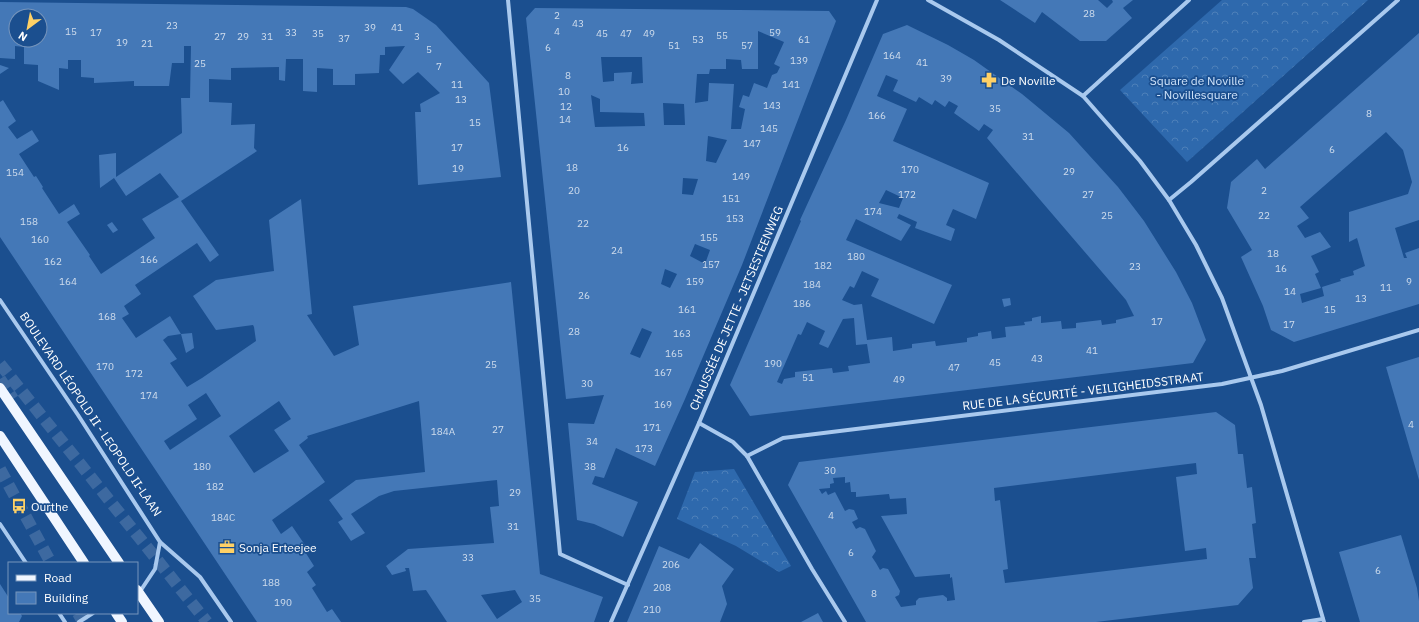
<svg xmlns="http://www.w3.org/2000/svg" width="1419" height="622" viewBox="0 0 1419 622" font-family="'IBM Plex Sans',sans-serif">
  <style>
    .forest { fill: url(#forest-crowns) }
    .building { fill: #4478b7; fill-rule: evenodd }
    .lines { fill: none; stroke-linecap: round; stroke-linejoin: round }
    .highway-tunnel { stroke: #3d69a0; stroke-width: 12; stroke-dasharray: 12 6; stroke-linecap: butt }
    .street { stroke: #a9c9ee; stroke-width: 4 }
    .primary { stroke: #f0f6ff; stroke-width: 10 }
    .labels { text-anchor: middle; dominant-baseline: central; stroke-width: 3.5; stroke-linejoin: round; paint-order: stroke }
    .number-label { font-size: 10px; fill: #d0dded }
    .poi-label { font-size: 12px; fill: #fff; stroke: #1b4f8f; text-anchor: start }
    .park-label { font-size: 12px; fill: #cfe3fa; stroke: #1b4f8f }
    .street-label { font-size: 12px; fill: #fff; stroke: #1b4f8f }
  </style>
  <defs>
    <pattern id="forest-crowns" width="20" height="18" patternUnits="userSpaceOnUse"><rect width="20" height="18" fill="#2e69ad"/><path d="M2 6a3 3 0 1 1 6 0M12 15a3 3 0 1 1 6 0" fill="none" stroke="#4d80b9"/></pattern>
  </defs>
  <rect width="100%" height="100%" fill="#1b4f8f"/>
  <g class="forest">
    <polygon points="1222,0 1368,0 1187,162 1120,90"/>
    <polygon points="734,469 791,566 779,572 736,546 677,519 695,472"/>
  </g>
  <g class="building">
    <polygon points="1000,0 1098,0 1107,8 1113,2 1112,0 1133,0 1123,8 1132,18 1106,41 1080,41 1042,12 1035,23"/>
    <path d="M 0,2 L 406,7 L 413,9 L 436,25 L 489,83 L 501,177 L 418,185 L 415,112 L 421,112 L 420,104 L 440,93 L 418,72 L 403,84 L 389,70 L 405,46 L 385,47 L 385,55 L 380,55 L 379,73 L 355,74 L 355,85 L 333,85 L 333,69 L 317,68 L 317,92 L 303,91 L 303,59 L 286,59 L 285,81 L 279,80 L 279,67 L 231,68 L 231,80 L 209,79 L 209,102 L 232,103 L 231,125 L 255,124 L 254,148 L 257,151 L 181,201 L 219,255 L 210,262 L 197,243 L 135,285 L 141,294 L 124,306 L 129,314 L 122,318 L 136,338 L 170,316 L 181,334 L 192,333 L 194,348 L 186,353 L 181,334 L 168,336 L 163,340 L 177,359 L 170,363 L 187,387 L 202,378 L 256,341 L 254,327 L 253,325 L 216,330 L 193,296 L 216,280 L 274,271 L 269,220 L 301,199 L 312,314 L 307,315 L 334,356 L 359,345 L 353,306 L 511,282 L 540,574 L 603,597 L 594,622 L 447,622 L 426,590 L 413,591 L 409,568 L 405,568 L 406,571 L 392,575 L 386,566 L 408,549 L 494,543 L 490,507 L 499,506 L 497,480 L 394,491 L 379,496 L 351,514 L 365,533 L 351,541 L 338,522 L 343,519 L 329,500 L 356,480 L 425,472 L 419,401 L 307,436 L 308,438 L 299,445 L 325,482 L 272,520 L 281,534 L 292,526 L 305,545 L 302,547 L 314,566 L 307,572 L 316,585 L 312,588 L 327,612 L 332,609 L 341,622 L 257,622 L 0,237 L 0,102 L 3,100 L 16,121 L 8,127 L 17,139 L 32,130 L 39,141 L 19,154 L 34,177 L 36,176 L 43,187 L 42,188 L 59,214 L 74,204 L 80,214 L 67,222 L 90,255 L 89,256 L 101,274 L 155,238 L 142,219 L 179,197 L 160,173 L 126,196 L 114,178 L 100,188 L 99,155 L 116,153 L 116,177 L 182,133 L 181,98 L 190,98 L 191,46 L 184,46 L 184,63 L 172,63 L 169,86 L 134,86 L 134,81 L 94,83 L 94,78 L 81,77 L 81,60 L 68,60 L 68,69 L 59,68 L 59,90 L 38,81 L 38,65 L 24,64 L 24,47 L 15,46 L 15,59 L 0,58 ZM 16,16 L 40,16 L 40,40 L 16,40 ZM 206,393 L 221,416 L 170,450 L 164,441 L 197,419 L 188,405 ZM 279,401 L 291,419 L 274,430 L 289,451 L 254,473 L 229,436 ZM 515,590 L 522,602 L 497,619 L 481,595 Z"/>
    <path d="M 535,8 L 829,11 L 836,21 L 742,265 L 685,399 L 655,466 L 616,448 L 604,478 L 595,476 L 592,484 L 638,502 L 623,537 L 594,524 L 577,520 L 568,423 L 594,424 L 604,395 L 566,399 L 526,18 ZM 758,31 L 784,42 L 774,64 L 780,67 L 777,73 L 772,75 L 767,88 L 754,83 L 749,97 L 743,95 L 739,107 L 745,109 L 741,129 L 731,129 L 734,84 L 709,83 L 708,101 L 695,103 L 697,74 L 709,74 L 710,69 L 726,69 L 726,59 L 741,60 L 742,69 L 758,69 ZM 601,57 L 642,57 L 643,83 L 631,84 L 632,72 L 614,73 L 614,81 L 603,82 ZM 591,95 L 600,99 L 600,112 L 644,113 L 645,126 L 595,127 ZM 663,103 L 684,104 L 685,125 L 664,125 ZM 708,136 L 727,140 L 716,163 L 706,161 ZM 683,178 L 698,179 L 693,195 L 682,194 ZM 695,244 L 710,250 L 705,264 L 690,256 ZM 665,269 L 677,274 L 670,288 L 661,284 ZM 642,328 L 652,332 L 640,358 L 630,354 Z"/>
    <path d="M 907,25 L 948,45 L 974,60 L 1022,94 L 1069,133 L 1118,187 L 1144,221 L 1176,272 L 1192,303 L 1206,340 L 1193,363 L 750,416 L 730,385 L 801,221 L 800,220 L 846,120 L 883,34 ZM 886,75 L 898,80 L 893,91 L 916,102 L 919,97 L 932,105 L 935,100 L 945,107 L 949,101 L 958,106 L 954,113 L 979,131 L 984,124 L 993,130 L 987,138 L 1126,300 L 1134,316 L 1116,320 L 1116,323 L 1102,325 L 1101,320 L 1076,323 L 1076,328 L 1062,329 L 1061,321 L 1041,323 L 1041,316 L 1032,318 L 1032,321 L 1024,322 L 1025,325 L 1005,327 L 1006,337 L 992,339 L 991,331 L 978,333 L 978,336 L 967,338 L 967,342 L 936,346 L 935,341 L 912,344 L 912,348 L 893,351 L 892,337 L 867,340 L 862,304 L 854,305 L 842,300 L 850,286 L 854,288 L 862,271 L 879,279 L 871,296 L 934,324 L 952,285 L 846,240 L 856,219 L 901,241 L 911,225 L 897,218 L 899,214 L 917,222 L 915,228 L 951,241 L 955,229 L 946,225 L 953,209 L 976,219 L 989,183 L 893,141 L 907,109 L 877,96 ZM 886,190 L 903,198 L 899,208 L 879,203 ZM 854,318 L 856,345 L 867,344 L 870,363 L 848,366 L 849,371 L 833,373 L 832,368 L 795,372 L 795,377 L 784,379 L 782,384 L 777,382 L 798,334 L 801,335 L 807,322 L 825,331 L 819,344 L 828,348 L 843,319 Z"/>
    <path d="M 1419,33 L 1419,220 L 1395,228 L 1404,258 L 1407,258 L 1405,253 L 1419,248 L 1419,304 L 1294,342 L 1271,330 L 1263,306 L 1241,257 L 1252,250 L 1227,208 L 1231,182 L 1257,159 L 1265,169 ZM 1386,132 L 1403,150 L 1412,182 L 1408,194 L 1349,212 L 1349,242 L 1357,238 L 1365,266 L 1353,271 L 1354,275 L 1340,279 L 1341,281 L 1322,287 L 1324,296 L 1302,303 L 1300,294 L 1321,288 L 1315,274 L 1319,272 L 1311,256 L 1331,247 L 1320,232 L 1305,238 L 1297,226 L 1309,218 L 1300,207 Z"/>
    <polygon points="0,65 9,68 0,74"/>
    <polygon points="112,222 118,230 113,233 107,225"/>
    <polygon points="1010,298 1011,305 1004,307 1002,299"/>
    <polygon points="1419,357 1419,480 1386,367"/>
    <path d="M 1216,412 L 1235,425 L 1238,454 L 1243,454 L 1247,488 L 1252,487 L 1256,523 L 1252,524 L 1256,558 L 1249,558 L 1253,588 L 1238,605 L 1096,622 L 866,622 L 788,485 L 799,462 ZM 1196,463 L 1197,474 L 1176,477 L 1185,551 L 1206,548 L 1207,559 L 1005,583 L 1003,570 L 1008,569 L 1000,500 L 995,501 L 994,488 ZM 845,477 L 845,483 L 850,482 L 851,492 L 856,492 L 856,497 L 889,494 L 890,499 L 906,498 L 907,514 L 881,516 L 915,577 L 950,574 L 950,578 L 952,577 L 955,600 L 947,601 L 947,598 L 943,595 L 919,598 L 916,601 L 916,605 L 901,607 L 895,597 L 899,595 L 900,591 L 888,569 L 883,568 L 880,570 L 876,563 L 872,557 L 876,551 L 865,529 L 860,527 L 856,529 L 852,522 L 858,519 L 854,510 L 849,509 L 845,511 L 835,492 L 828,495 L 826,491 L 822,494 L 819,489 L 830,488 L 830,484 L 834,483 L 833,478 Z"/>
    <polygon points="1401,535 1417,588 1419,601 1419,622 1360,622 1339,552"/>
    <polygon points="700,543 734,569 722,586 727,604 720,622 627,622 659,546 689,559"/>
    <polygon points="0,584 9,598 9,613 20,613 22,616 19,622 0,622"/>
    <polygon points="818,613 823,622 801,622"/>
  </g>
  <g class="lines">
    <g class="highway-tunnel">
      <polyline points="0,364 207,622"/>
      <polyline points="0,379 13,399"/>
      <polyline points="0,469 51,563"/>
      <polyline points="78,613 83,622"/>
    </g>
    <g class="street">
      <polyline points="508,0 560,554 628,585"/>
      <polyline points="928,0 999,40 1083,96 1140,161 1169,200 1196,245 1222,298 1261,405 1324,622"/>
      <polyline points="1083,96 1189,0"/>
      <polyline points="1169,200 1191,182 1398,0"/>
      <polyline points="0,300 78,415 160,542 200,577 231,622"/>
      <polyline points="699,423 733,442 747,456 812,569 845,622"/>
      <polyline points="747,456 783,438 1222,384 1282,371 1419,330"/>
      <polyline points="0,524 26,563"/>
      <polyline points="139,593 155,569 160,542"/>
      <polyline points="59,613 65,622"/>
      <polyline points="79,622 93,613"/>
      <polyline points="611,622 699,423 877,0"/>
      <polyline points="1304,622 1323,619"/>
    </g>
    <g class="primary">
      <polyline points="0,388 119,563"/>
      <polyline points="0,436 84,563"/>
      <polyline points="137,590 159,622"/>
      <polyline points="116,613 122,622"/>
    </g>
  </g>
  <defs>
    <g id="pharmacy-bare" transform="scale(1.2)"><path d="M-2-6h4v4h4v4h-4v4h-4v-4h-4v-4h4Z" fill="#ffd166" stroke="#1b4f8f" stroke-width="2.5" paint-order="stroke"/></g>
    <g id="bus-bare" transform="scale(1.2)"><path d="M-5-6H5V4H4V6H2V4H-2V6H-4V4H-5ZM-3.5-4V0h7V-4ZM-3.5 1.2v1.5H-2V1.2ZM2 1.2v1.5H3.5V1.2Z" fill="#ffd166" stroke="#1b4f8f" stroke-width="2.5" paint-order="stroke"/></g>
    <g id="office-bare" transform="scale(1.2)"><path d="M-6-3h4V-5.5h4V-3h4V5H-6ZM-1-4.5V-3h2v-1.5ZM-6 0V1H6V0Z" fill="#ffd166" stroke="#1b4f8f" stroke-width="2.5" paint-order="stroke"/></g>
  </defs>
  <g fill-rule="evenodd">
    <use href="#pharmacy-bare" x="989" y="80"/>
    <use href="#bus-bare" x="19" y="506"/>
    <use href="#office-bare" x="227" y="547"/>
  </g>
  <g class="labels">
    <g class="number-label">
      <text x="1089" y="13">28</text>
      <text x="557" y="15">2</text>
      <text x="578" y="23">43</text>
      <text x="172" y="25">23</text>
      <text x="370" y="27">39</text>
      <text x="397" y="27">41</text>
      <text x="71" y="31">15</text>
      <text x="557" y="31">4</text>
      <text x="96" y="32">17</text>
      <text x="291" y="32">33</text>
      <text x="775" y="32">59</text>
      <text x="318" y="33">35</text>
      <text x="602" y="33">45</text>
      <text x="626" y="33">47</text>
      <text x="649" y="33">49</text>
      <text x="722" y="35">55</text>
      <text x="220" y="36">27</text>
      <text x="243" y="36">29</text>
      <text x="267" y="36">31</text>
      <text x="417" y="36">3</text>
      <text x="344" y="38">37</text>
      <text x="698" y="39">53</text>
      <text x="804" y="39">61</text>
      <text x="122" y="42">19</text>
      <text x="147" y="43">21</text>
      <text x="674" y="45">51</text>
      <text x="747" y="45">57</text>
      <text x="548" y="47">6</text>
      <text x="429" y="49">5</text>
      <text x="892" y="55">164</text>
      <text x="799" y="60">139</text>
      <text x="922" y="62">41</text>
      <text x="200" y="63">25</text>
      <text x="439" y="66">7</text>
      <text x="568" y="75">8</text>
      <text x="946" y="78">39</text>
      <text x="457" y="84">11</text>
      <text x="791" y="84">141</text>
      <text x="564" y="91">10</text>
      <text x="461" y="99">13</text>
      <text x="772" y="105">143</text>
      <text x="566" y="106">12</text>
      <text x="995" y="108">35</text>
      <text x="1369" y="113">8</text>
      <text x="877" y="115">166</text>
      <text x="565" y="119">14</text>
      <text x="475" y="122">15</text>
      <text x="769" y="128">145</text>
      <text x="1028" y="136">31</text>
      <text x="752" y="143">147</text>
      <text x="457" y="147">17</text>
      <text x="623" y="147">16</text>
      <text x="1332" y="149">6</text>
      <text x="572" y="167">18</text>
      <text x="458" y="168">19</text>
      <text x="910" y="169">170</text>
      <text x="1069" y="171">29</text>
      <text x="15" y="172">154</text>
      <text x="741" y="176">149</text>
      <text x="574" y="190">20</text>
      <text x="1264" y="190">2</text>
      <text x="907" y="194">172</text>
      <text x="1088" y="194">27</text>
      <text x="731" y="198">151</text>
      <text x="873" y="211">174</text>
      <text x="1107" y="215">25</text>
      <text x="1264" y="215">22</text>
      <text x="735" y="218">153</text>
      <text x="29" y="221">158</text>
      <text x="583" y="223">22</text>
      <text x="709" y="237">155</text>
      <text x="40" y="239">160</text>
      <text x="617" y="250">24</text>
      <text x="1273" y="253">18</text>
      <text x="856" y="256">180</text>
      <text x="149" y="259">166</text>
      <text x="53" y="261">162</text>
      <text x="711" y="264">157</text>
      <text x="823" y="265">182</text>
      <text x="1135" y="266">23</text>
      <text x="1281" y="268">16</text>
      <text x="68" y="281">164</text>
      <text x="695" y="281">159</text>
      <text x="1409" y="281">9</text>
      <text x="812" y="284">184</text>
      <text x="1386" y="287">11</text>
      <text x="1290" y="291">14</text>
      <text x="584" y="295">26</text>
      <text x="1361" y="298">13</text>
      <text x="802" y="303">186</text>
      <text x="687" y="309">161</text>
      <text x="1330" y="309">15</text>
      <text x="107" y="316">168</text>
      <text x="1157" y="321">17</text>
      <text x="1289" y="324">17</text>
      <text x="574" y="331">28</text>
      <text x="682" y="333">163</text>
      <text x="1092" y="350">41</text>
      <text x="674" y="353">165</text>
      <text x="1037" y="358">43</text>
      <text x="995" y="362">45</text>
      <text x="773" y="363">190</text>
      <text x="491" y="364">25</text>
      <text x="105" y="366">170</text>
      <text x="954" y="367">47</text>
      <text x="663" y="372">167</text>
      <text x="134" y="373">172</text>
      <text x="808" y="377">51</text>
      <text x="899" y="379">49</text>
      <text x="587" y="383">30</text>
      <text x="149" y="395">174</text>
      <text x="663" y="404">169</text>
      <text x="1411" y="424">4</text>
      <text x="652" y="427">171</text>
      <text x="498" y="429">27</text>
      <text x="443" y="431">184A</text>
      <text x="592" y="441">34</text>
      <text x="644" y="448">173</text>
      <text x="202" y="466">180</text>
      <text x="590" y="466">38</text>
      <text x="830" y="470">30</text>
      <text x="215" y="486">182</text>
      <text x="515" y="492">29</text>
      <text x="831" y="515">4</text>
      <text x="223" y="517">184C</text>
      <text x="513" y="526">31</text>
      <text x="851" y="552">6</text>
      <text x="468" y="557">33</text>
      <text x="671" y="564">206</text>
      <text x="1378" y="570">6</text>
      <text x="271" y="582">188</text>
      <text x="662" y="587">208</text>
      <text x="874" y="593">8</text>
      <text x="535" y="598">35</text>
      <text x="283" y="602">190</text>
      <text x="652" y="609">210</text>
    </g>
    <g class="poi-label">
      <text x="1001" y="80">De Noville</text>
      <text x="31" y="506">Ourthe</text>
      <text x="239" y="547">Sonja Erteejee</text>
    </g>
    <g class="park-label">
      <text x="1197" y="80">Square de Noville<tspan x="1197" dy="14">- Novillesquare</tspan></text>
    </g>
    <g class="street-label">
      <text transform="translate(736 308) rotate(-67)">CHAUSSÉE DE JETTE - JETSESTEENWEG</text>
      <text transform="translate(1083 391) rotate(-7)">RUE DE LA SÉCURITÉ - VEILIGHEIDSSTRAAT</text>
      <text transform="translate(91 414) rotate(56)">BOULEVARD LÉOPOLD II - LEOPOLD II-LAAN</text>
    </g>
  </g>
  <rect x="8" y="562" width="130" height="52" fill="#1b4f8f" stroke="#7695bc"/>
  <rect x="16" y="575" width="20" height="6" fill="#f0f6ff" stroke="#7695bc"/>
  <text x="44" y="582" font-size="12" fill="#ffffff">Road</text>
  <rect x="16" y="592" width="20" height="12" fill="#4478b7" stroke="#7695bc"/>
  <text x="44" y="602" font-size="12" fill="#ffffff">Building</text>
  <g transform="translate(28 28) rotate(212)"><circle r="19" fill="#1b4f8f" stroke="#7695bc"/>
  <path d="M0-3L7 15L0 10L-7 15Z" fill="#ffd166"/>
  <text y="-6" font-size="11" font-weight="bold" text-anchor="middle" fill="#ffffff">N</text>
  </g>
</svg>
